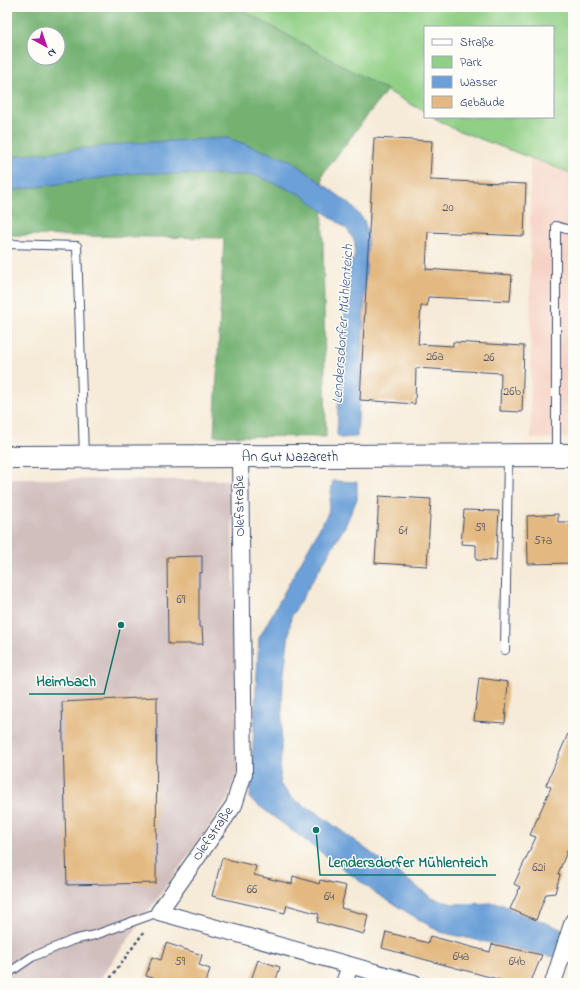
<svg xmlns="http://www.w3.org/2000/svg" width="580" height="990" viewBox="0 0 580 990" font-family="'Indie Flower',sans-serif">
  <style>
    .built { fill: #f6d2c4 }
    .industrial { fill: #d1bfbe }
    .green { fill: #90cf85; stroke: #567f72 }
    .forest { fill: #74b272; stroke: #487068; fill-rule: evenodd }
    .water { fill: #6ca0d8; stroke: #44689b }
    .building { fill: #e3b981 }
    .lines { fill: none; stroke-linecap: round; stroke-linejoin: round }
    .service-casing { stroke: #3c4b70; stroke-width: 10 }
    .minor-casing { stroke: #3c4b70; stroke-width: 18 }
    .secondary-casing { stroke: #3c4b70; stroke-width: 24 }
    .path { stroke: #3c4b70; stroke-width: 2.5; stroke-dasharray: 3 3; stroke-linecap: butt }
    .service { stroke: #fff; stroke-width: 8 }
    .minor { stroke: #fff; stroke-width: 16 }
    .secondary { stroke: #fff; stroke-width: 22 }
    .labels { text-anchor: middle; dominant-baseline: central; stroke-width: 3; stroke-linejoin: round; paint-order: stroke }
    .number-label { font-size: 12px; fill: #4d5267 }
    .street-label { font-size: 14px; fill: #1b2f5e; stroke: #fdfcf7 }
    .water-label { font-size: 15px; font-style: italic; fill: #3b5c8f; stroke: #fdfcf7 }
    .leader { fill: none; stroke: #0f766e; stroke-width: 1.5 }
    .callout-dot { fill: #0f766e; stroke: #fdfcf7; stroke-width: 1.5 }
    .callout-label { font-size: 15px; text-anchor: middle; font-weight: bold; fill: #0f766e; stroke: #fdfcf7; stroke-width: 3; stroke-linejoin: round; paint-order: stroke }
  </style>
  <rect width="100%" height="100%" fill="#fdfcf7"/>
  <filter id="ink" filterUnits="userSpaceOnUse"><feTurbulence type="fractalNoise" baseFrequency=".025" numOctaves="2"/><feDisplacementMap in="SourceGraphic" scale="8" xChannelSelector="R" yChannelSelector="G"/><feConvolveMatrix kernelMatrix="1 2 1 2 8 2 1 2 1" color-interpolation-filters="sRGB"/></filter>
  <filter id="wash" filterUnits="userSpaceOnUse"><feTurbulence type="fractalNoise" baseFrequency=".012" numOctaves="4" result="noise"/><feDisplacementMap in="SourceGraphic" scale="16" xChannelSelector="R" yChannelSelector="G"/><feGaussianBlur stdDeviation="0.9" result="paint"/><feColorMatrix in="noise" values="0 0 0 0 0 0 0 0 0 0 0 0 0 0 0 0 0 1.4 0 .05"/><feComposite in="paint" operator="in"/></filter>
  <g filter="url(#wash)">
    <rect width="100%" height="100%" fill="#f6ebd8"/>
    <polygon class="built" points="530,157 573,174 573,438 531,439"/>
    <polygon class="industrial" points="7,479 231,480 238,770 227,801 97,983 7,983"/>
    <polygon class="green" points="237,7 573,7 573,174 454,129 433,117 553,117 553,27 425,27 425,112"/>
    <path class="forest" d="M 7,7 L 237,7 L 387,90 L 322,175 L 326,437 L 214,436 L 224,238 L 7,235 ZM 34,34 L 58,34 L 58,58 L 34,58 Z"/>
    <g class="water">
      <polygon points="228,138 292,161 350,204 364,220 368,236 357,437 341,438 337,435 341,343 351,260 354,260 355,242 348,230 302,195 255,175 138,173 7,191 7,157 133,143"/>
      <polygon points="333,481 357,482 357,499 345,526 291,617 283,681 280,784 293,799 317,813 432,898 452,904 498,903 558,928 573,932 573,961 440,932 377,894 250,799 259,638 328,513"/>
    </g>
    <g id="blocks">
      <g class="building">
        <polygon points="374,138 432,141 430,180 526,184 524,236 428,232 426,269 512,275 510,301 428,297 427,306 421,306 418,344 453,346 453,342 524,346 522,412 500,411 501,373 416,368 415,404 360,400"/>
        <polygon points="379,496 431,499 427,566 375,563"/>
        <polygon points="464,510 499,511 496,561 476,560 476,545 461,544"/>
        <polygon points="558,514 558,522 573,522 573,563 528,564 527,516"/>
        <polygon points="202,556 202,573 199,573 199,627 202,627 203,644 168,644 167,557"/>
        <polygon points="479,678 508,682 505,723 474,721"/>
        <polygon points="157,697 156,883 67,885 62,702"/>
        <polygon points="573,722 572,839 558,874 560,875 555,893 546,894 536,920 510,909 520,887 514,884 536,837 530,835 551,787 546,785"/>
        <polygon points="222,858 256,866 254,875 292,884 293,876 319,884 320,880 346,886 341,908 368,915 364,934 317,922 319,914 287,905 285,913 212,896"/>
        <polygon points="386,932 428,943 430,936 490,952 492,944 542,955 532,979 526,983 512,983 382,948"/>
        <polygon points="166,943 202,955 199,965 210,969 206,983 154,983 156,979 146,976 152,957 161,960"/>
        <polygon points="258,960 280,967 275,983 250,983"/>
      </g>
    </g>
  </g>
  <g filter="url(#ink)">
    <use href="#blocks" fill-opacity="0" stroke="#3c4b70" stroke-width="1"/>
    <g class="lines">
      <g class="service-casing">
        <g id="service">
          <polyline points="7,244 77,246 84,456"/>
          <polyline points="556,455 556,226 573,231"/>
          <polyline points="505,650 508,456"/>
          <polyline points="7,974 32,957 73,940 95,935 159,912"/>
        </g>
      </g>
      <g class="minor-casing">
        <g id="minor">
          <polyline points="240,457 244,773 234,805 159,912 414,983"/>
          <polyline points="344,983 350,966"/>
          <polyline points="553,983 573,921"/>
        </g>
      </g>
      <g class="secondary-casing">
        <polyline id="secondary" points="7,457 573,455"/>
      </g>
      <polyline class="path" points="107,983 143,933"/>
      <use href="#service" class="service"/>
      <use href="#minor" class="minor"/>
      <use href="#secondary" class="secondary"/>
    </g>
  </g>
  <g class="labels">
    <g class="number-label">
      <text x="448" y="208">20</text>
      <text x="435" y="357">26a</text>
      <text x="489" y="358">26</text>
      <text x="512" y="392">26b</text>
      <text x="480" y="528">59</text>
      <text x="403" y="531">61</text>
      <text x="543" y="541">57a</text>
      <text x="181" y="600">69</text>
      <text x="539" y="868">62i</text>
      <text x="252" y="890">66</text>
      <text x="329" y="897">64</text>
      <text x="461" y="957">64a</text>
      <text x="180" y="962">59</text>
      <text x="517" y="962">64b</text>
    </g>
    <g class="street-label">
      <text x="290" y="457">An Gut Nazareth</text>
      <text transform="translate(240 506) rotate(-91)">Olefstraße</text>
      <text transform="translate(213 834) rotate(-56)">Olefstraße</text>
    </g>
    <g class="water-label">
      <text transform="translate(343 324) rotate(-86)">Lendersdorfer Mühlenteich</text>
    </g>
  </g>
  <path class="leader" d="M121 625L104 694H29M316 830L320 875H496"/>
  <g class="callout-dot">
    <circle cx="121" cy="625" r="4"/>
    <circle cx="316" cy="830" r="4"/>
  </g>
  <g class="callout-label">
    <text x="66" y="686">Heimbach</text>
    <text x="408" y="867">Lendersdorfer Mühlenteich</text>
  </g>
  <rect width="580" height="990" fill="none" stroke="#fdfcf7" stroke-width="24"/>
  <rect x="424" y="26" width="130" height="92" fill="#fdfcf7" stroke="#a3aaba"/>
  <rect x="432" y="39" width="20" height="6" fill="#ffffff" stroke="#a3aaba"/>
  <text x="460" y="46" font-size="12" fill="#1b2f5e">Straße</text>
  <rect x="432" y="56" width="20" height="12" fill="#90cf85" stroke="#a3aaba"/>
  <text x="460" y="66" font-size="12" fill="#1b2f5e">Park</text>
  <rect x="432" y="76" width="20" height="12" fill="#6ca0d8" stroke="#a3aaba"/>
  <text x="460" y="86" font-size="12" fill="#1b2f5e">Wasser</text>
  <rect x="432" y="96" width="20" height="12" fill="#e3b981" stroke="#a3aaba"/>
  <text x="460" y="106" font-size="12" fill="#1b2f5e">Gebäude</text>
  <g transform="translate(46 46) rotate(140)"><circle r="19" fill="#fdfcf7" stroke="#a3aaba"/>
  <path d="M0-3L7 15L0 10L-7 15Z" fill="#b5179e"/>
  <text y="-6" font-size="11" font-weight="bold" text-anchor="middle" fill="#1b2f5e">N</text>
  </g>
</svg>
